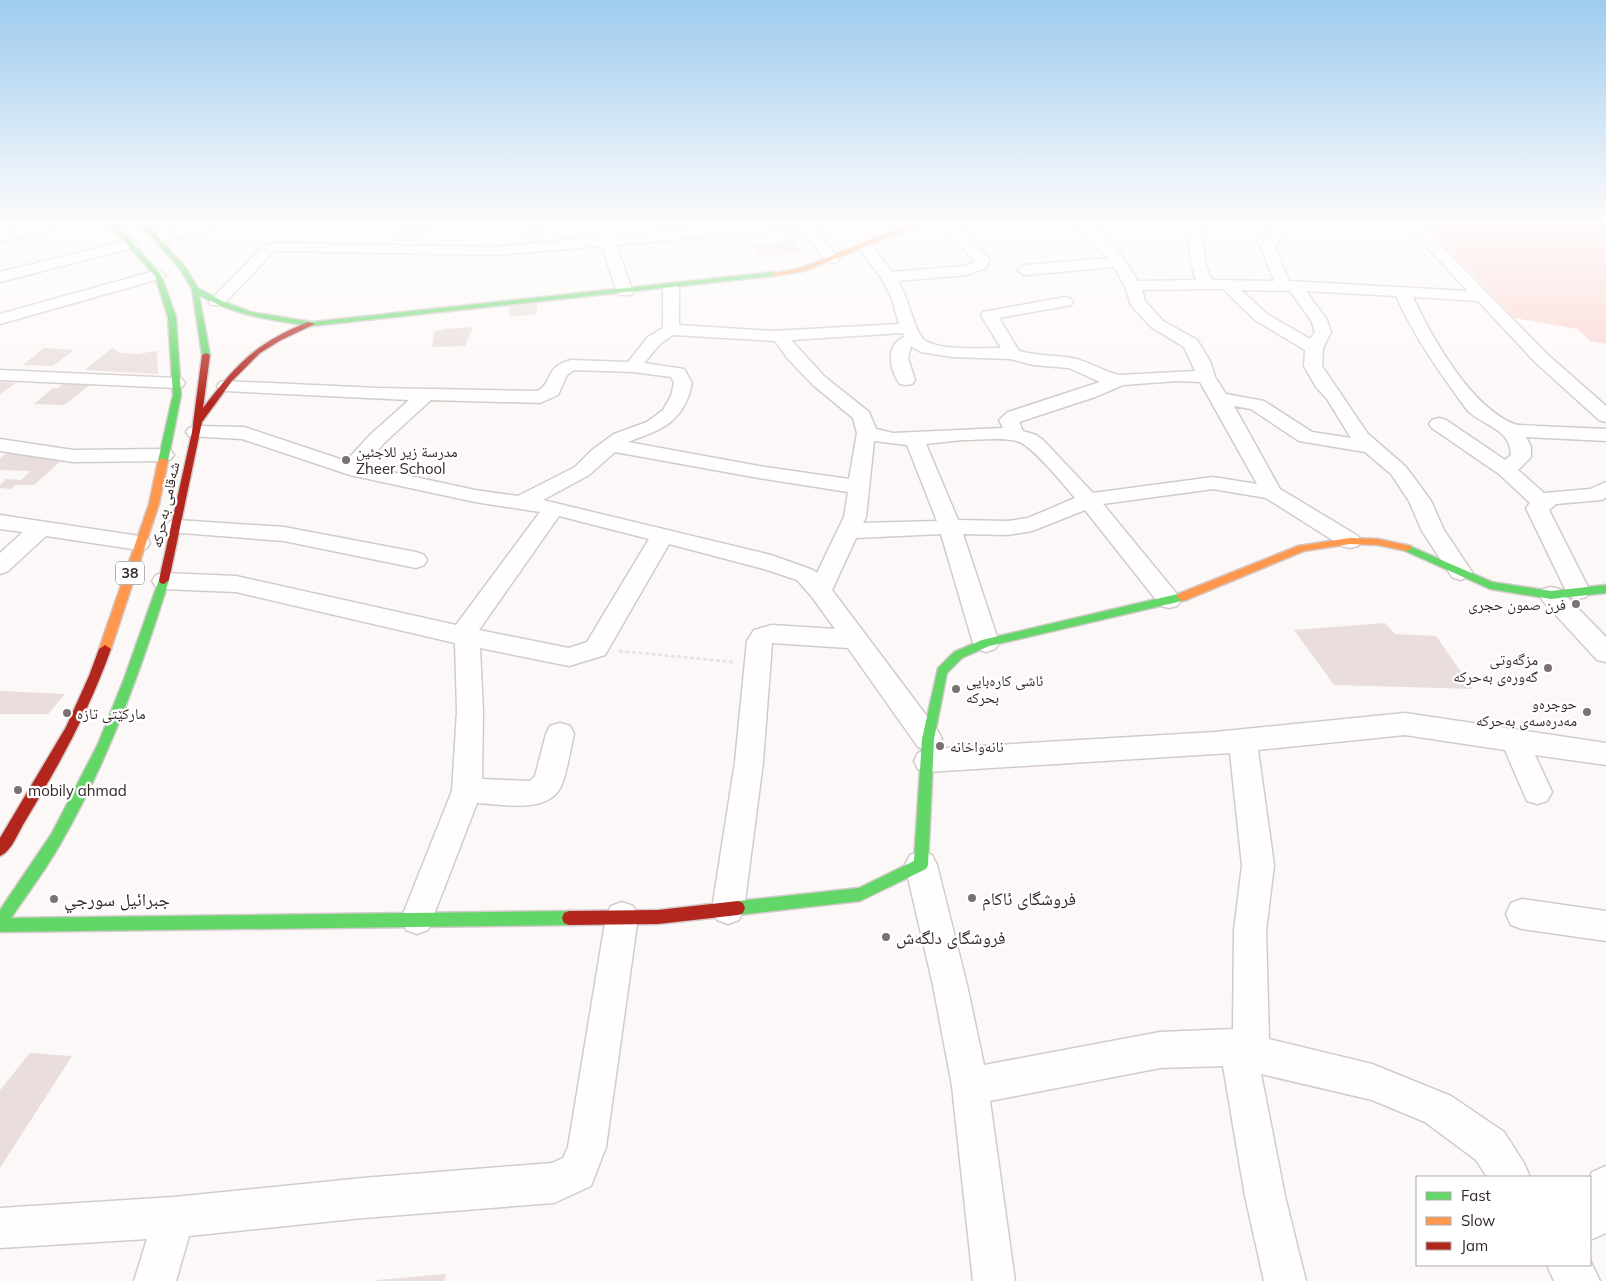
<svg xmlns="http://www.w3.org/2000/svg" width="1606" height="1281" viewBox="0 0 1606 1281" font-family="Mulish,'Noto Naskh Arabic',sans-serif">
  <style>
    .green { fill: #fad5d1 }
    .building { fill: #e9dedd }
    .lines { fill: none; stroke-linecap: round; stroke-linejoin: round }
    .street-casing { stroke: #d3cbca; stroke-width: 3 }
    .fast-casing { stroke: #d3cbca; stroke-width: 3 }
    .slow-casing { stroke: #d3cbca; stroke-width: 3 }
    .jam-casing { stroke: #d3cbca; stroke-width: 3 }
    .path { stroke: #e6e4e4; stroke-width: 3; stroke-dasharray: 4 2.5; stroke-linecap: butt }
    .street { fill: #fffefe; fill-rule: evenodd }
    .fast { fill: #63d668; fill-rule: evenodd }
    .slow { fill: #ff974d; fill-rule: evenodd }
    .jam { fill: #b3261e; fill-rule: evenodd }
    .poi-dot { fill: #7b7170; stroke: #fff; stroke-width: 2 }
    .labels { text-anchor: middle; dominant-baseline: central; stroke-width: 4.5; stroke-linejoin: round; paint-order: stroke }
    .shield { fill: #fff; stroke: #726868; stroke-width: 1 }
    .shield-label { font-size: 14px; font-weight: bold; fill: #352827 }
    .poi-label { font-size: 15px; fill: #352827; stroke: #fff; text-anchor: start }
    .street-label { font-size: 15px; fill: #352827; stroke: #fff }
    .near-poi-label { font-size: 18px; fill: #352827; stroke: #fff; text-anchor: start }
  </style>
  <rect width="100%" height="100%" fill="#fdf8f8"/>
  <polygon class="green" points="1425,224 1606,224 1606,344 1590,341 1578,329 1515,318"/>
  <g class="building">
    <polygon points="430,225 419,241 391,241 402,226"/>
    <polygon points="531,225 545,225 538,239 524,240"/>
    <polygon points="799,227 809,241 795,242 785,228"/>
    <polygon points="793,240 802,252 762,257 754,246"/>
    <polygon points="537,303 537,314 509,317 510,305"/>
    <polygon points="473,327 465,346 432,347 434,332 444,329"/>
    <polygon points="44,348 74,350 53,366 23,365"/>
    <polygon points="112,348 121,353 136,354 157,351 158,374 85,370"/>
    <polygon points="0,382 16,383 0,394"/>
    <polygon points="64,383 90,385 64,405 34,404 53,388 58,388"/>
    <polygon points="7,453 44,455 48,456 45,459 62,460 34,485 15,485 11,489 0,488 0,485 6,479 21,480 31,471 0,470 0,458"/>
    <polygon points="1385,623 1395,634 1436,636 1473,689 1334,685 1294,630"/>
    <polygon points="0,691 65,694 48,714 0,714"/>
    <polygon points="30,1053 72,1056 0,1168 0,1090"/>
    <polygon points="446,1274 444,1281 377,1281 377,1280"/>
  </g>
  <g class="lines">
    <g class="street-casing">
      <g id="street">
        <polygon points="40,224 65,224 63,227 0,242 0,234"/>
        <polygon points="198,224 222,224 220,227 157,243 152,242 150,239 152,236"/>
        <polygon points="602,224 616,224 615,236 753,224 812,224 839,259 837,262 827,262 801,228 616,245 633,292 631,295 619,295 617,292 602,246 495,255 276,251 272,253 223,305 211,305 209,302 262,247 274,243 495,247 601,237"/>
        <path d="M 941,224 L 956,224 L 990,260 L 986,268 L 966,275 L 898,281 C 907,296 910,311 916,327 C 918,331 921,337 924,340 C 940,351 981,348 1001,348 L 981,315 L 983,312 L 1065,297 L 1071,299 L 1073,302 L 1071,305 L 999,318 L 1019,351 C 1037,356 1054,355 1072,358 C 1089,361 1103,372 1120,375 L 1195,371 L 1184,347 L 1151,327 L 1131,305 L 1125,286 L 1114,267 L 1026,275 L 1021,273 L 1018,270 L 1021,267 L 1026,265 L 1107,258 L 1095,244 L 1073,224 C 1078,224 1085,223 1089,224 C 1106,231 1128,266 1138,281 L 1196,280 L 1192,267 L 1186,224 L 1200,224 L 1206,267 L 1212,280 L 1274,281 L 1261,247 L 1266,237 L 1273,231 L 1271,224 L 1285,224 L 1287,232 L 1277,242 L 1275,247 L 1289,281 L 1468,291 L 1405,224 L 1420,224 L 1547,354 L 1606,406 L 1606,422 L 1599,420 L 1535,362 L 1478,301 L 1413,297 C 1432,338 1470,406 1514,424 C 1520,426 1530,425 1537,426 C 1560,427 1583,428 1606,429 L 1606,441 L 1526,437 L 1531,447 L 1531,457 L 1518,470 L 1544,493 L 1590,489 L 1606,482 L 1606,497 L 1602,500 L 1556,504 L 1549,510 L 1590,591 L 1586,597 L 1578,599 L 1570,597 L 1566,591 L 1526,508 L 1530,503 L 1499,474 L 1432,428 L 1429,424 L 1432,420 L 1439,418 L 1446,420 L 1505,460 L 1511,455 C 1510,428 1485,427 1468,411 C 1462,404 1457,396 1452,389 C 1430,359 1411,329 1396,296 L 1306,291 L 1327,320 L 1331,332 L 1323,348 L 1322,366 L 1368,434 L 1405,466 L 1415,479 L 1431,501 L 1444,530 L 1472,572 L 1468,577 L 1460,580 L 1452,577 L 1422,531 L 1409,501 L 1391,474 L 1365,452 L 1299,441 L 1251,409 L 1234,406 L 1280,489 L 1358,536 L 1361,541 L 1358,546 L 1350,548 L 1342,546 L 1266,498 L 1213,489 L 1103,504 L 1177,594 L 1181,600 L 1177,606 L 1169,608 L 1161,606 L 1085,510 L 1032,531 L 1008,535 L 963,534 L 999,643 L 995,649 L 986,652 L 977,649 L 973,643 L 941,534 L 856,538 L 832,590 L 938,731 L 942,739 L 938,747 L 930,749 L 1215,732 L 1405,713 L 1606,743 L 1606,765 L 1535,755 L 1552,792 L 1547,801 L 1537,804 L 1527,801 L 1505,750 L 1405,735 L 1258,750 L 1274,865 L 1266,931 L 1269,1039 L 1372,1064 L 1451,1096 L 1504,1132 L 1524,1163 L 1530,1177 L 1487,1177 L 1476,1160 L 1425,1122 L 1372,1100 L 1261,1074 L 1285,1196 L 1306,1281 L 1264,1281 L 1245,1196 L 1223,1066 L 1160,1068 L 990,1101 L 1015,1281 L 973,1281 L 952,1086 L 933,985 L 905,865 L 910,855 L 921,851 L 932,855 L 937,865 L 967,985 L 984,1065 L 1160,1032 L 1233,1029 L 1234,931 L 1242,865 L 1230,753 L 928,772 L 918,769 L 914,761 L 918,753 L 927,750 L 918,747 L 848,648 L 772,643 L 763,762 L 744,909 L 739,920 L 728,924 L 717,920 L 712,909 L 735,762 L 747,641 L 754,630 L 772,625 L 835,629 L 812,597 L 797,580 L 764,569 L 669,544 L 605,655 L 569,666 L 480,648 L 483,711 L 482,779 L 530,781 L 535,776 L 546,734 L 550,726 L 560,723 L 570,726 L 574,734 C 570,750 568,768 562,784 C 550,815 503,804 477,803 L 428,930 L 417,934 L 406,930 L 401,919 L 452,791 L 457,711 L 455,643 L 236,592 L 164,589 L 156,587 L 152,581 L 156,575 L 164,573 L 236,576 L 456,625 L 540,512 L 475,502 L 350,475 L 242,439 L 189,436 L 186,432 L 189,428 L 196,426 L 244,427 L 346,461 L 371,434 L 409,400 L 226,391 L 220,390 L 217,386 L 220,382 L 226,381 L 378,388 L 537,391 C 554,383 543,367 571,360 L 628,362 L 648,337 L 663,328 L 663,288 L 666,285 L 676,285 L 679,288 L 679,325 L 773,331 L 899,324 L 891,296 L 881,278 L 858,246 L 860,243 L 870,243 L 892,272 L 964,266 L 975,262 L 975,261 ZM 1207,289 L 1223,289 L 1255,320 L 1305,350 L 1304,366 L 1316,387 L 1327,399 L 1351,438 L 1312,432 L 1264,401 L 1226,394 L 1215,377 L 1210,361 L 1197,340 L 1163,321 L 1145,301 L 1142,290 ZM 1241,290 L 1290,291 L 1311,320 L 1315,332 L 1310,339 L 1267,314 ZM 903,333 L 904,337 C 885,345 889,369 900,384 L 906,385 L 912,384 L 915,380 L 908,358 L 911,346 L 921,352 L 952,357 L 1010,359 L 1033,365 L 1069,368 L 1100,382 L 1008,412 L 999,420 L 1003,428 L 893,433 L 876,429 L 869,412 L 825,377 L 791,340 ZM 673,335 L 775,341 L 788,359 L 813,385 L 853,418 L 857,433 L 849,479 L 759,466 L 628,442 C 663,429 684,422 692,383 L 684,369 L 644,363 L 660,344 ZM 574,370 L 633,372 L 671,377 L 674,383 L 671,396 L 663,410 L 647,422 L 614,434 L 592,450 L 575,467 L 518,496 L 475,490 L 364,466 L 385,442 L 431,400 L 540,403 L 558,395 L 567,375 ZM 1177,381 L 1200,382 L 1257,484 L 1213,477 L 1093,493 L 1043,440 L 1036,435 L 1023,431 L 1019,422 L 1095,397 L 1123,385 ZM 962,440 C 980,440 1000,437 1017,441 C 1032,445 1064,485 1075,498 L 1028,518 L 1008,521 L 958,520 L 926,444 ZM 874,441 L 907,445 L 937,521 L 863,523 L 866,517 ZM 615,452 L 759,478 L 848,492 L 844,517 L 817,573 L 813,570 L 771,555 L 543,500 L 589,475 ZM 559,516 L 649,539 L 587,642 L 569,648 L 479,630 Z"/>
        <polygon points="131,240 136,241 138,244 136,247 0,282 0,272"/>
        <polygon points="158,270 163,272 166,275 163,278 0,324 0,314"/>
        <polygon points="0,370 176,378 182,379 185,383 182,387 176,388 0,380"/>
        <polygon points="0,439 73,450 164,449 171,451 174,455 171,459 164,461 73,462 0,451"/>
        <polygon points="0,515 139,536 147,538 150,543 147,548 139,550 46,536 8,571 0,574 0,553 23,532 0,529"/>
        <polygon points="177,520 284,527 416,552 424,555 427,560 424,565 416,568 284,541 169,532 166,527 169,522"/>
        <polygon points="1551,587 1559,589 1606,637 1606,662 1597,660 1543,601 1539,595 1543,589"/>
        <polygon points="1522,899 1606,911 1606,941 1522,929 1511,925 1506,914 1511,903"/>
        <polygon points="622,902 633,906 638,917 606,1147 591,1186 554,1203 363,1218 189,1236 176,1281 134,1281 147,1239 0,1248 0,1208 174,1197 363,1178 552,1163 563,1158 568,1147 606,917 611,906"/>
        <polygon points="1606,1166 1606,1233 1590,1240 1590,1177 1592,1172"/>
        <polygon points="1590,1260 1600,1281 1554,1281 1547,1265 1590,1265"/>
      </g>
    </g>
    <g class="fast-casing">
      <g id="fast">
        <polygon points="109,224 116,224 161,275 176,317 181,395 168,461 163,464 158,461 173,395 168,317 155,276"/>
        <path d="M 140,224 L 147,224 L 185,267 L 198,288 L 222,301 L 251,312 L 312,322 L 774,272 L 777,274 L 774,276 L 312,326 C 271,320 236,316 199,295 L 210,355 L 206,357 L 202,355 L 192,289 L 180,269 Z"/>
        <polygon points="1407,545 1492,582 1551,591 1606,585 1606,593 1551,599 1490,589 1403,550 1402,548"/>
        <path d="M 164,576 L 169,580 C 141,670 109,759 62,841 C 47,868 28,893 11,918 L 569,911 L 574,913 L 576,918 L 574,923 L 569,925 L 0,932 L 0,910 L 52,833 L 98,744 L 124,679 L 159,580 Z"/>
        <polygon points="1182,593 1186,594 1187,597 1186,600 989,646 962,658 947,673 934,739 928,865 926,869 860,901 738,915 733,913 731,908 733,903 738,901 859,888 914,861 922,739 938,668 954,652 982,640"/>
      </g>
    </g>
    <g class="slow-casing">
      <g id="slow">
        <polygon points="912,224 921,224 804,271 774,276 771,274 801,268"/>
        <polygon points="163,458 168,461 159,504 111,649 105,653 101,652 99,649 149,504 158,461"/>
        <polygon points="1350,538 1378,539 1411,546 1412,548 1407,551 1378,545 1350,544 1304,551 1186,600 1182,601 1177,597 1178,594 1298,546"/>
      </g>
    </g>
    <g class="jam-casing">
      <g id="jam">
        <path d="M 308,322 L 315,324 L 281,340 L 260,353 L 232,381 L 202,422 L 169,580 L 164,584 L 160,583 L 159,580 L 192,432 L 202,355 L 206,353 L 210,355 L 203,408 C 237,363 256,343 308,322 Z"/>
        <path d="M 105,645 L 111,649 C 89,711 58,767 24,823 C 18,833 11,852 0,856 L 0,838 L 66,727 L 89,676 L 99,649 Z"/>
        <polygon points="738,901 743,903 745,908 743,913 738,915 658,924 569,925 564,923 562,918 564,913 569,911 658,910"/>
      </g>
    </g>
    <polyline class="path" points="619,651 734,662"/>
    <use href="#street" class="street"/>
    <use href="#fast" class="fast"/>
    <use href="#slow" class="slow"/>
    <use href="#jam" class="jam"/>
  </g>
  <linearGradient id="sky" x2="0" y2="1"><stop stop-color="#9ecbee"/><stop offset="0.55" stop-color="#fefcfc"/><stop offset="1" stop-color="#fefcfc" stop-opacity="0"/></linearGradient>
  <rect width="1606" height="404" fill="url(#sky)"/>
  <g class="poi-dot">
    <circle cx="346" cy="460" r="5"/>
    <circle cx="1576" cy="604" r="5"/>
    <circle cx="1548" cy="668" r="5"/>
    <circle cx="956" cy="689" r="5"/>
    <circle cx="1587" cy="712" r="5"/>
    <circle cx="67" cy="713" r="5"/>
    <circle cx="940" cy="746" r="5"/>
    <circle cx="18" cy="790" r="5"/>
    <circle cx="972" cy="898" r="5"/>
    <circle cx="54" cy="899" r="5"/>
    <circle cx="886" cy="937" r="5"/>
  </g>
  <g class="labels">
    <rect class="shield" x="116" y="561.5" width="28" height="23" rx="4"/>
    <g class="shield-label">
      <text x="130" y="573">38</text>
    </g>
    <g class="poi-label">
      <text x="356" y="451">مدرسة زير للاجئين<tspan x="356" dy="17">Zheer School</tspan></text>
      <text x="1566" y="604" text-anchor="end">فرن صمون حجری</text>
      <text x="1538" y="659" text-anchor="end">مزگەوتی<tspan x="1538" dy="17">گەورەی بەحرکە</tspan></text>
      <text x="966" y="680">ئاشی کارەبایی<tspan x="966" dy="17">بحرکە</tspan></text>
      <text x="1577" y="703" text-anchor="end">حوجره‌و<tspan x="1577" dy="17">مه‌دره‌سه‌ی به‌حرکه</tspan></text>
      <text x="77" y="713">مارکێتی تازە</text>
      <text x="950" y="746">نانەواخانە</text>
      <text x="28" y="790">mobily ahmad</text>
    </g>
    <g class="street-label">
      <text transform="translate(165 505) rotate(-78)">شەقامی بەحرکە</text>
    </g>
    <g class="near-poi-label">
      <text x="982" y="898">فروشگای ئاکام</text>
      <text x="64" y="899">جبرائيل سورجي</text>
      <text x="896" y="937">فروشگای دلگه‌ش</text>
    </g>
  </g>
  <rect x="1416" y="1176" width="175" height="90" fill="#ffffff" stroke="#aea9a9"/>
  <rect x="1426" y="1192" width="25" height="8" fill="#63d668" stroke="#aea9a9"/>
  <text x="1461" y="1201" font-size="15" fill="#352827">Fast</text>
  <rect x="1426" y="1217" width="25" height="8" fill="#ff974d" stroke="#aea9a9"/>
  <text x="1461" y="1226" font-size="15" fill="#352827">Slow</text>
  <rect x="1426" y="1242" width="25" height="8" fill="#b3261e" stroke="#aea9a9"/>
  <text x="1461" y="1251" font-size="15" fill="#352827">Jam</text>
</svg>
